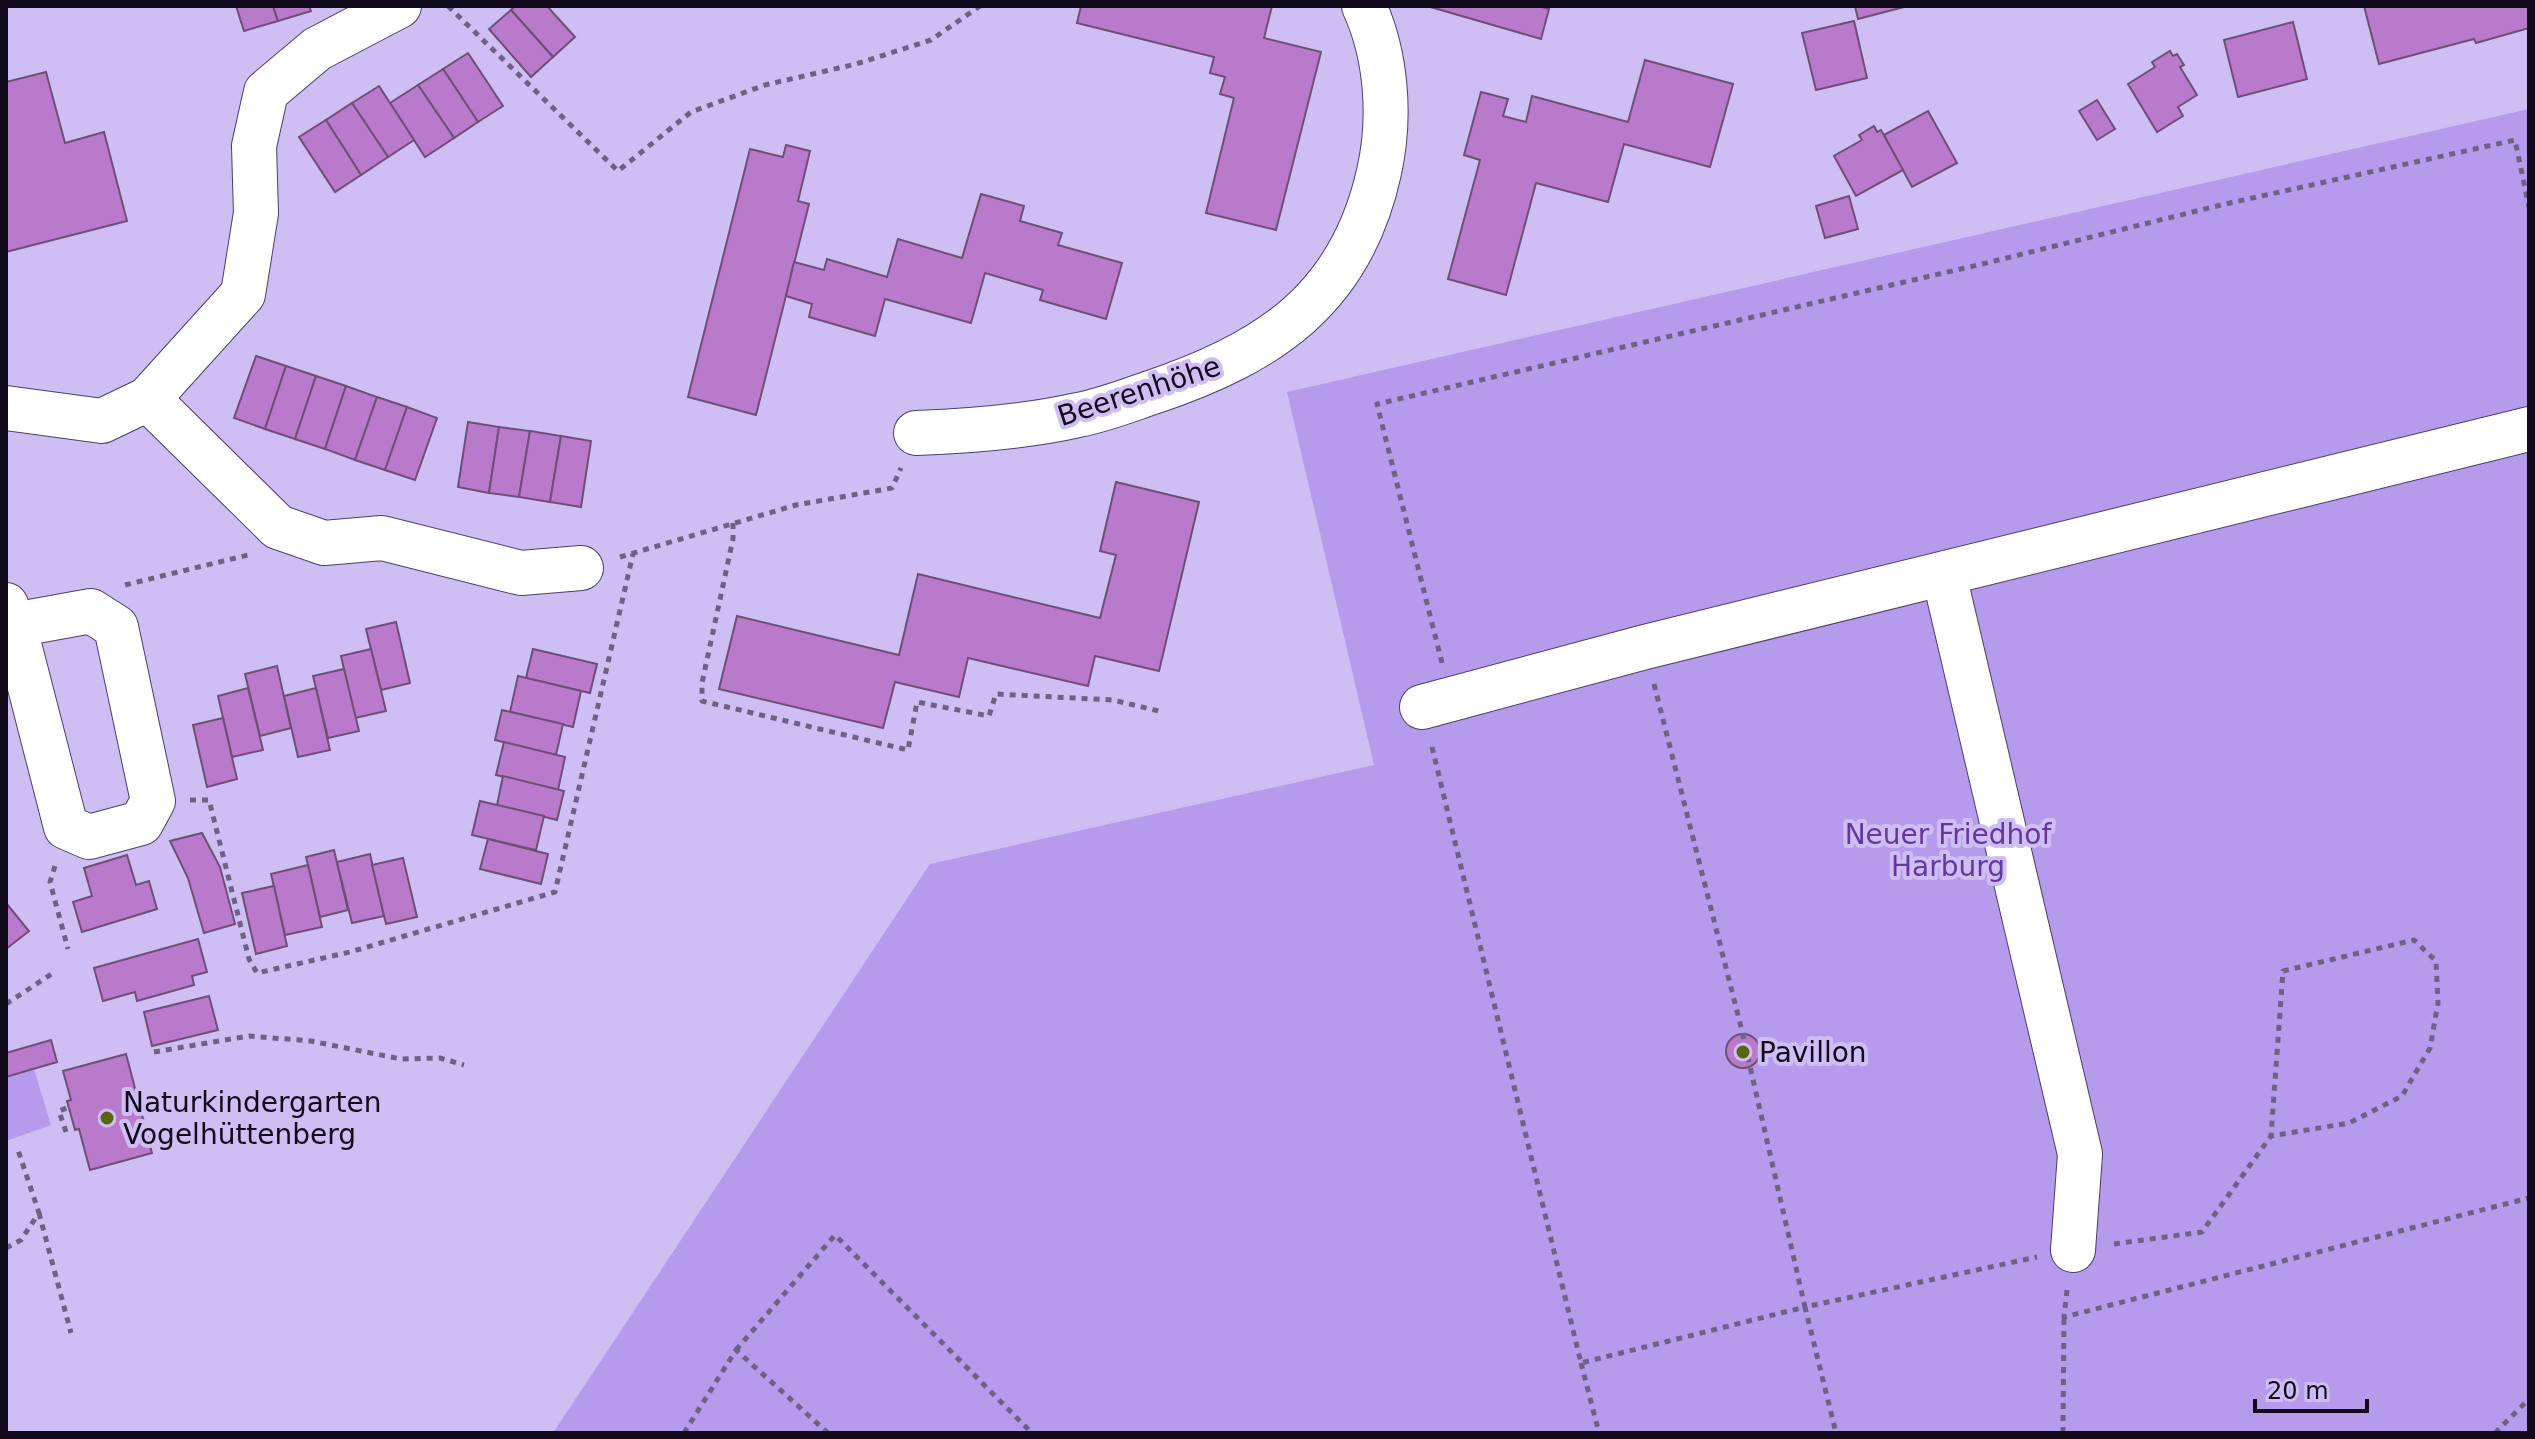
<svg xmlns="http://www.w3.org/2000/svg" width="2535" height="1439" viewBox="0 0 2535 1439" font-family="'DejaVu Sans',sans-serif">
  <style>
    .green { fill: #b69bec }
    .building { fill: #ba7acb; stroke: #6f4f78; stroke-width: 2 }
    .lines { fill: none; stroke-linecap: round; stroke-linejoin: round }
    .minor-casing { stroke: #4d3e6b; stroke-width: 46 }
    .path { stroke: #6d6286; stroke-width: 5; stroke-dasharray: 6 6; stroke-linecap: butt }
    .minor { stroke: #fff; stroke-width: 44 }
    .poi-dot { fill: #58660c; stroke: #cfbef4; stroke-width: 3 }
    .labels { text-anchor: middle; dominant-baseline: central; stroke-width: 8; stroke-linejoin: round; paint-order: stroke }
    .street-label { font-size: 28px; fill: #100a1c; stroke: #cfbef4 }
    .park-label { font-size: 28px; fill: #6437a1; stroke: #cfbef4 }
    .poi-label { font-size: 28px; fill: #100a1c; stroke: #cfbef4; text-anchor: start }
  </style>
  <rect width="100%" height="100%" fill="#cfbef4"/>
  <g class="green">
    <polygon points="2529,109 2529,1433 553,1433 930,864 1374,765 1287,392"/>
    <polygon points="34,1069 51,1125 6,1141 6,1077"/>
  </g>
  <g class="building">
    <polygon points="236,6 273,6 278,21 244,31"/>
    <polygon points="273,6 309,6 311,11 278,21"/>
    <polygon points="515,6 547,6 575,37 553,57 511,10"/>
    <polygon points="1081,6 1272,6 1264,38 1321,52 1276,230 1206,213 1234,98 1220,94 1225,77 1210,73 1214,57 1077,23"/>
    <polygon points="1427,6 1539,6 1549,9 1541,39"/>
    <polygon points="1855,6 1908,6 1858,19"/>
    <polygon points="2364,6 2529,6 2529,28 2476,43 2474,39 2379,64"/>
    <polygon points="511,10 553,57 531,77 489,29"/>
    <polygon points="1854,21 1867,78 1816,90 1802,33"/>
    <polygon points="2293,22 2307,79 2238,97 2224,40"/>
    <polygon points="2170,51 2173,56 2177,54 2184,65 2180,67 2197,95 2178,107 2183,116 2157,132 2128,84 2155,67 2152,62"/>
    <polygon points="468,53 503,106 478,122 443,69"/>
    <polygon points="1645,60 1733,84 1710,167 1624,144 1608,202 1536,183 1506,295 1448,279 1480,160 1464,155 1481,92 1508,99 1503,116 1526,122 1532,96 1628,122"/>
    <polygon points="443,69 478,122 454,138 418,85"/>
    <polygon points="46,72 65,143 104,132 127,221 6,252 6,82"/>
    <polygon points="418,85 454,138 425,157 390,103"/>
    <polygon points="379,86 414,140 388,157 352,103"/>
    <polygon points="2097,100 2115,129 2097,140 2079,111"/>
    <polygon points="352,103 388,157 361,175 326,120"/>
    <polygon points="1928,111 1957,163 1912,187 1884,135"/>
    <polygon points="326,120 361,175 335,192 299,137"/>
    <polygon points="1874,126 1877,132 1881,130 1903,170 1856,196 1834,156 1862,140 1859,135"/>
    <polygon points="786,145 810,151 798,201 809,204 756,415 688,397 750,149 783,157"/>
    <polygon points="981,194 1024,206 1020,221 1062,233 1058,245 1122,263 1106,319 1040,300 1043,290 985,273 971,323 885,299 875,336 809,317 812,304 786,296 794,262 824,270 827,259 887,277 898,239 962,258"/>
    <polygon points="1849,196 1858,229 1825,238 1816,206"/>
    <polygon points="256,356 286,366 265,429 234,418"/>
    <polygon points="286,366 316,376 295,439 265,429"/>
    <polygon points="316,376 346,386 325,449 295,439"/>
    <polygon points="346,386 377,397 355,460 325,449"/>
    <polygon points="377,397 407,407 385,470 355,460"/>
    <polygon points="407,407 437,418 415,480 385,470"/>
    <polygon points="468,422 499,427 489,493 458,487"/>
    <polygon points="499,427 530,431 519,497 489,493"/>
    <polygon points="530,431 561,436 550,502 519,497"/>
    <polygon points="561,436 591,441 581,507 550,502"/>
    <polygon points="1116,482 1199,502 1159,671 1095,656 1088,686 968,658 959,697 895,682 883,728 719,689 737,616 899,655 918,574 1100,618 1116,555 1100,551"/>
    <polygon points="396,622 410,683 381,690 366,629"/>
    <polygon points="371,649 386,711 355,718 341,656"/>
    <polygon points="533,649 597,664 590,693 526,678"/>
    <polygon points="277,666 291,728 260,736 245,674"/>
    <polygon points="344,669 359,731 328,738 313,676"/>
    <polygon points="518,676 581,691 573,727 510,712"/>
    <polygon points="248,688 263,750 232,757 218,696"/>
    <polygon points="316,688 330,750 298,757 284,696"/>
    <polygon points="502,710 563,724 556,755 495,740"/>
    <polygon points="223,718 237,779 207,787 193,725"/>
    <polygon points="504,742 565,757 558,790 496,775"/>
    <polygon points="503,776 564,791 557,820 497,805"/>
    <polygon points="480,801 544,816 536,850 472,835"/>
    <polygon points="202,833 220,867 235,924 204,933 188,878 170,841"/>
    <polygon points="488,839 548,854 541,884 480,869"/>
    <polygon points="334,850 348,910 320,917 306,857"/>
    <polygon points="370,854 384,916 352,923 337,862"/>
    <polygon points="127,855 136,885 149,881 157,909 82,932 73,902 92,896 84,868"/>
    <polygon points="403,858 417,917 386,924 372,865"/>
    <polygon points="308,865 322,927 285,935 271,874"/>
    <polygon points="274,886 287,946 256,954 242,893"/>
    <polygon points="6,903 29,931 6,949"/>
    <polygon points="198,939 207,972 192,976 194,985 137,1001 135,992 103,1001 94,968"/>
    <polygon points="209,996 218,1030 152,1046 144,1012"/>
    <circle cx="1743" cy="1051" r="17"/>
    <polygon points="51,1040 57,1062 6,1077 6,1053"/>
    <polygon points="126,1054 152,1153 90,1170 79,1129 75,1130 67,1101 71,1100 63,1071"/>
  </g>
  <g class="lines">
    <g class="minor-casing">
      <g id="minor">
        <polyline points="148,399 278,527 324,543 382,538 521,573 581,568"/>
        <polyline points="6,408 102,421 148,399 243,294 256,213 254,146 266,92 317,49 399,6"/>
        <path d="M 916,433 C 971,431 1025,427 1078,415 C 1104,410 1129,400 1153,392 C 1269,353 1351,299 1379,172 C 1391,119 1387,56 1364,6"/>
        <polyline points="1944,575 2080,1154 2073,1250"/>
        <polyline points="6,605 14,625 66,827 89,837 141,823 153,801 116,627 91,611 14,625"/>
        <polyline points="1422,707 1645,647 2529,429"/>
      </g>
    </g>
    <g class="path">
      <polyline points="448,6 618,171 691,112 765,85 856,64 931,40 980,6"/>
      <polyline points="733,523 733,539 702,683 702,701 908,750 917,702 989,716 996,694 1113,700 1163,712"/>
      <polyline points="620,557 796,505 892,488 901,468"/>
      <polyline points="125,585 248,555"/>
      <polyline points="1442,663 1377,404 1978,265 2221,205 2515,140 2529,207"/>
      <polyline points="1654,684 1741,1027 1805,1307 2037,1257"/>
      <polyline points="1432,747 1581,1363 1805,1307 1836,1433"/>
      <polyline points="190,800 209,800 249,959 257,973 350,952 555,892 633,554"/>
      <polyline points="55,866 50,882 68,949"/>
      <polyline points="6,1004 53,973"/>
      <polyline points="154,1052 249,1036 311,1041 401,1059 440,1058 464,1065"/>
      <polyline points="66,1132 59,1111 69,1107"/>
      <polyline points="39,1213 71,1333"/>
      <polyline points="2114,1244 2202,1232 2271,1136 2349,1123 2402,1096 2430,1048 2438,1003 2436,961 2414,940 2283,971 2271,1136"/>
      <polyline points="6,1248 21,1240 39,1213 18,1150"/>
      <polyline points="2067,1290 2064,1317 2529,1198"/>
      <polyline points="736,1350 835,1235 1030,1431"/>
      <polyline points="1581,1363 1599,1433"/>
      <polyline points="684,1433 736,1350 828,1433"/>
      <polyline points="2063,1433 2064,1317"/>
      <polyline points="2495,1433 2529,1399"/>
    </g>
    <use href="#minor" class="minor"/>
  </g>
  <g class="poi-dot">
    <circle cx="1743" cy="1052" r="8"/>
    <circle cx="107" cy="1118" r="8"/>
  </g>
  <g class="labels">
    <g class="street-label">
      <text transform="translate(1139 391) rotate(-18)">Beerenhöhe</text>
    </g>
    <g class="park-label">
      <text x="1948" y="834">Neuer Friedhof<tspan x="1948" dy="32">Harburg</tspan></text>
    </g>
    <g class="poi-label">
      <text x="1759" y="1052">Pavillon</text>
      <text x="123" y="1102">Naturkindergarten<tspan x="123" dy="32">Vogelhüttenberg</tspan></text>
    </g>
  </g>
  <rect width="2535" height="1439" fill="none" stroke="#100a1c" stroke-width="16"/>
  <path d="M2255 1399v12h112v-12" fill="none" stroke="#100a1c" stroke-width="4"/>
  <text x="2267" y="1399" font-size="24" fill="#100a1c" stroke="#cfbef4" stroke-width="6" paint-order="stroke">20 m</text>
</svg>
